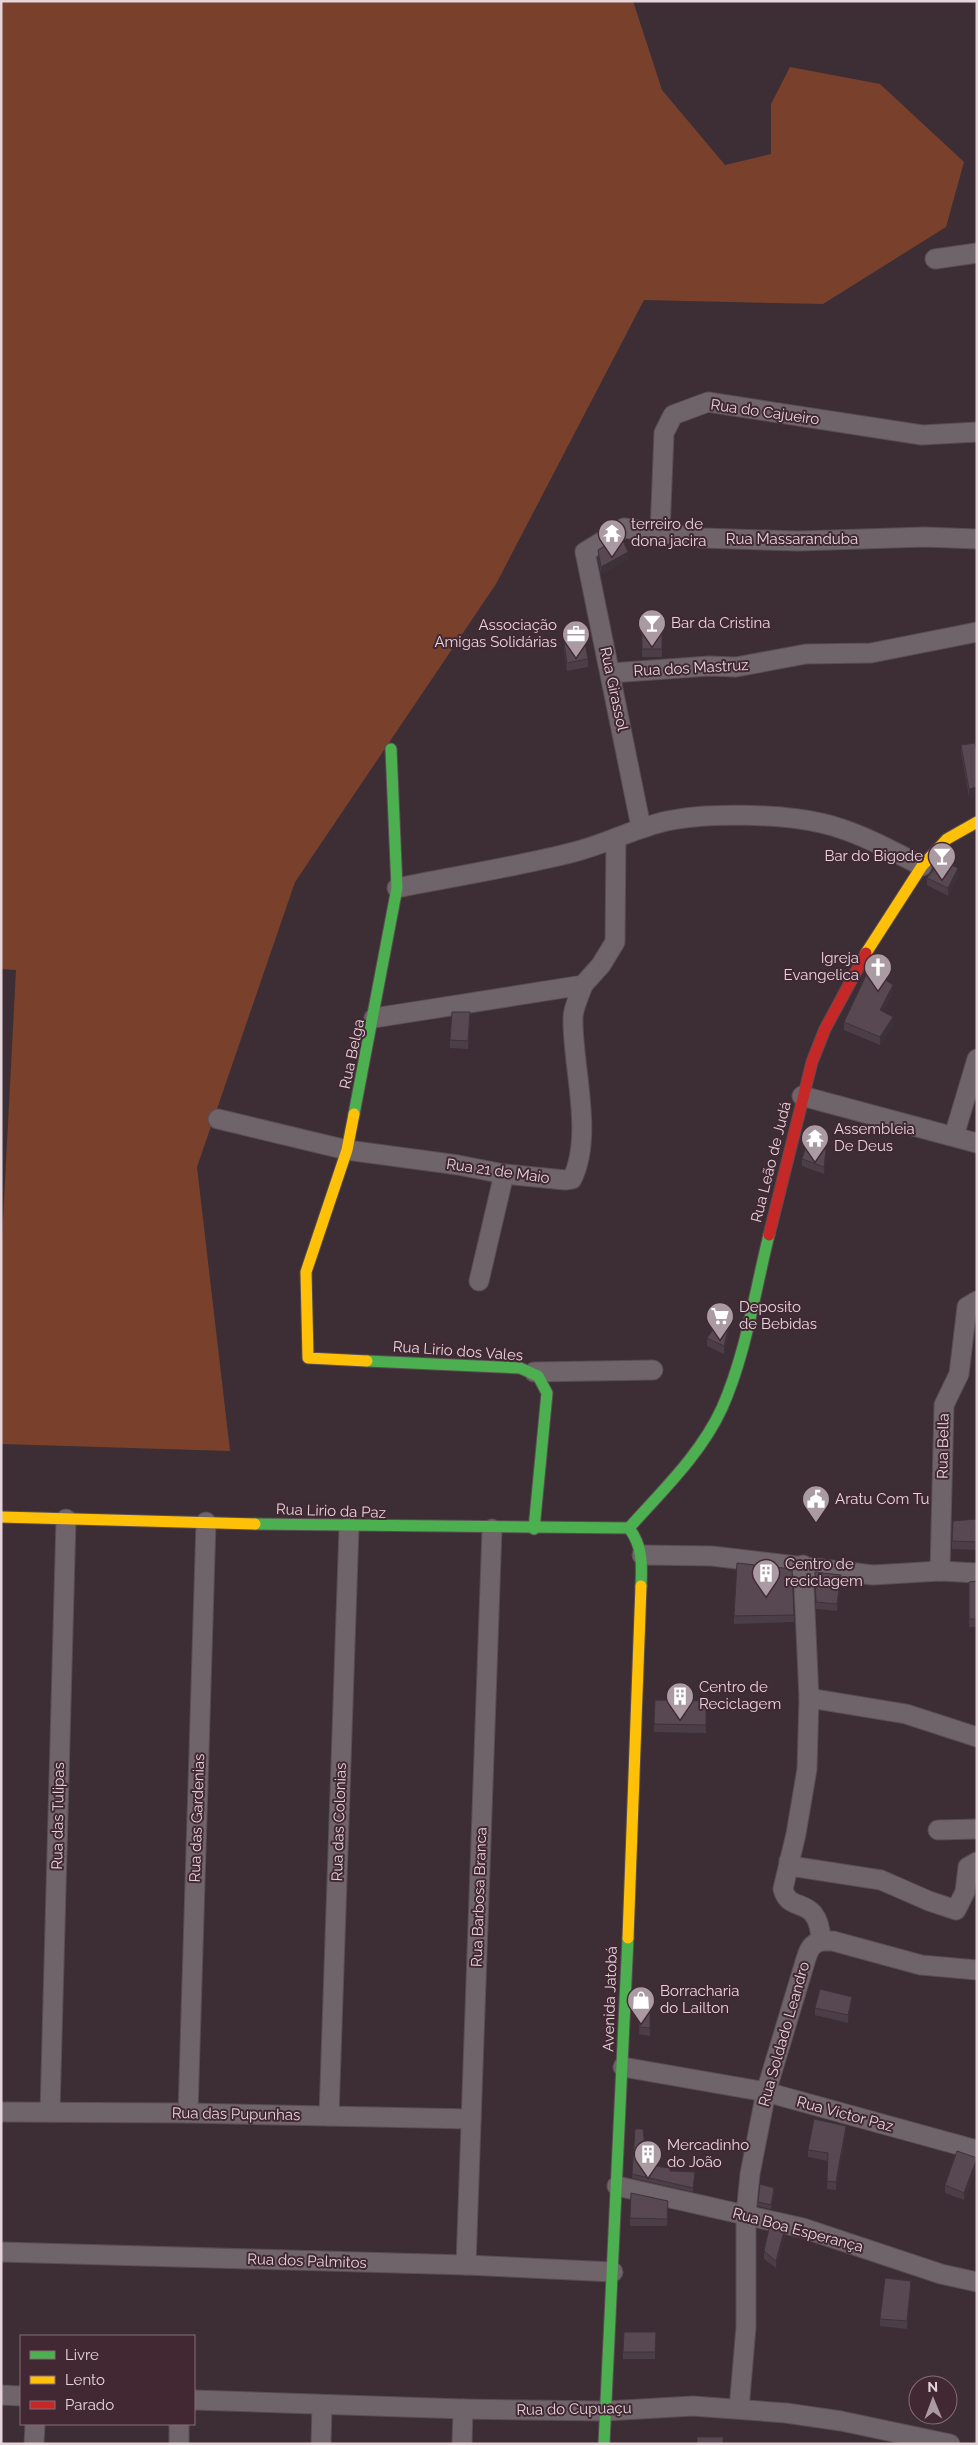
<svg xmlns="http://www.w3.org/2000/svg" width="978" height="2445" viewBox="0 0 978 2445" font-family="Raleway,sans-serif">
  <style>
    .forest { fill: #79412c }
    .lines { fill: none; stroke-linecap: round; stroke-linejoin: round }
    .street-casing { stroke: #594d52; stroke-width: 21 }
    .fast-casing { stroke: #594d52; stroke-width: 13 }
    .slow-casing { stroke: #594d52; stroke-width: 13 }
    .jam-casing { stroke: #594d52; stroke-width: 13 }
    .street { stroke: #6f6469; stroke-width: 19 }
    .fast { stroke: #4caf50; stroke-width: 11 }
    .slow { stroke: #ffc107; stroke-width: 11 }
    .jam { stroke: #c62828; stroke-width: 11 }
    .wall { fill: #4c3e47 }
    .shaded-wall { fill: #3e3239 }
    .building { fill: #584852; stroke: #3e3239 }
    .labels { text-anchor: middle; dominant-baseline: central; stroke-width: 4; stroke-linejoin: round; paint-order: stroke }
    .street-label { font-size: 15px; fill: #e6d4db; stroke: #422833 }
    .poi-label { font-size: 15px; fill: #e6d4db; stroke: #422833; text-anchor: start }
  </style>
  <rect width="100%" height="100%" fill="#3c2e34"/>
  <polygon class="forest" points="1,1 633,1 662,90 725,165 771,154 771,104 790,67 880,84 964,162 946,227 823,304 644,300 496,584 295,882 197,1167 230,1451 1,1444 1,1259 16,970 1,969"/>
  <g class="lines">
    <g class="street-casing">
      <g id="street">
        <polyline points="935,259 977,253"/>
        <polyline points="660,533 664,433 673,415 708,402 922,435 977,432"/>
        <polyline points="611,673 709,666 736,667 806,654 871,653 977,632"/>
        <polyline points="641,827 585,552 624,528 702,538 798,541 925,537 977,539"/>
        <path d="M 397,888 C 456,876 516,867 574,852 C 606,844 635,828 667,821 C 707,812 782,814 821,823 C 857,831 890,850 922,866"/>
        <polyline points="374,1018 583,985 601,965 615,942 616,838"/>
        <polyline points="802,1096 977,1143"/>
        <path d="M 218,1119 L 347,1150 L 458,1165 L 504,1174 L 565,1180 L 572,1179 C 594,1135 572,1065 573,1018 C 573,1007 580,995 583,985"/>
        <polyline points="954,1136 977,1059"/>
        <polyline points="479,1281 504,1174"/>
        <polyline points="534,1372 653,1370"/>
        <polyline points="642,1555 712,1556 873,1575 940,1571 977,1573"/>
        <polyline points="940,1571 944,1405 959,1374 967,1307 977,1301"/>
        <polyline points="809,1698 906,1714 977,1737"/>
        <polyline points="938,1830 977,1829"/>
        <polyline points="789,1861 797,1867 881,1880 929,1901 956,1910 965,1892 968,1867 977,1862"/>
        <polyline points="821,1941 833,1941 921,1965 977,1970"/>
        <polyline points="623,2067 766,2092 977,2150"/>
        <polyline points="1,2112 188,2113 471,2119"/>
        <polyline points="50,2112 66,1519"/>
        <polyline points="188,2113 206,1522"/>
        <polyline points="329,2116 349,1527"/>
        <polyline points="617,2186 803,2228 941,2274 977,2282"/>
        <polyline points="1,2252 466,2265 613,2272"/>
        <polyline points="466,2265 492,1529"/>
        <polyline points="1,2395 21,2396"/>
        <polyline points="194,2400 463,2409 606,2411 693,2406 786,2413 841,2421 950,2444"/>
        <path d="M 739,2409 L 746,2327 L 746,2214 L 750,2174 L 766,2092 L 805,1962 C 808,1952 810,1944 821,1941 C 819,1893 789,1915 783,1889 L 796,1834 L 807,1769 L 809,1698 L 803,1565"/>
        <polyline points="34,2444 35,2424"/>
        <polyline points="179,2444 179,2424"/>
        <polyline points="321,2444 322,2405"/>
        <polyline points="462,2444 463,2409"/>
      </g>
    </g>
    <g class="fast-casing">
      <g id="fast">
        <polyline points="354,1114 397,888 391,749"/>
        <polyline points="367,1361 520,1368 538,1376 547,1393 534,1529"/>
        <path d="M 255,1524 L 629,1528 C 643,1547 642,1564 641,1586"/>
        <path d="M 629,1528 C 662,1491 701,1454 722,1408 C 746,1354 755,1291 769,1235"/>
        <polyline points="604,2444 628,1938"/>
      </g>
    </g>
    <g class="slow-casing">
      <g id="slow">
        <polyline points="866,953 922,866 947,839 977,822"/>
        <polyline points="354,1114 347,1150 306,1272 308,1358 367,1361"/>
        <polyline points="1,1517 255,1524"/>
        <polyline points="628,1938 641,1586"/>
      </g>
    </g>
    <g class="jam-casing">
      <polyline id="jam" points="769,1235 812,1062 825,1029 866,953"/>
    </g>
    <use href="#street" class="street"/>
    <use href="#fast" class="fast"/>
    <use href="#slow" class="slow"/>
    <use href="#jam" class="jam"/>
  </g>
  <g class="wall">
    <polygon points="598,550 628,559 601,574 598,557"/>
    <rect x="642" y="630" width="20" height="27"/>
    <polygon points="564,642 588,659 588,667 567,671 564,650"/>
    <polygon points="961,745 977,752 977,795 969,797 961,752"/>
    <polygon points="958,876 948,896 927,885 927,878"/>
    <polygon points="893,993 883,1011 893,1025 880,1045 844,1030 844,1022"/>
    <polygon points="470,1020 468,1049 450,1048 450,1040"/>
    <polygon points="826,1157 824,1174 802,1166 802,1159"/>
    <polygon points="729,1334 724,1354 707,1346 707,1338"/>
    <polygon points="977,1519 977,1550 952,1549 952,1541"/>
    <polygon points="815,1579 841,1583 837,1611 816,1609"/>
    <polygon points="977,1581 977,1627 969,1627 969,1582"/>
    <polygon points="794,1615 794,1622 734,1624 734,1616"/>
    <polygon points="706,1701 706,1733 654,1732 654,1724"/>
    <polygon points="852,2004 848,2023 815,2015 815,2008"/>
    <polygon points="640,2007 650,2008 650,2036 639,2034"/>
    <polygon points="635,2129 647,2165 670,2171 695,2176 693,2192 632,2178"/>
    <polygon points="846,2134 836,2190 827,2189 828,2161 808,2157 808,2150"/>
    <polygon points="977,2166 964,2200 945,2193 945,2185"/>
    <polygon points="774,2191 771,2209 758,2206 758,2202"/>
    <polygon points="668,2209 667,2226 630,2226 630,2218"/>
    <polygon points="785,2235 776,2268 764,2259 764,2251"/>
    <polygon points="911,2289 907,2329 880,2326 880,2319"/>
    <polygon points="656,2332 655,2359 623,2359 623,2352"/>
  </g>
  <g class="shaded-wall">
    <polygon points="628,552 628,559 601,574 601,567"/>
    <polygon points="977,787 977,795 969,797 969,789"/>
    <polygon points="958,868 958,876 948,896 948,888"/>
    <polygon points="893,985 893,993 880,1017 880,1010"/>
    <polygon points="893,1017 893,1025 880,1045 880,1037"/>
    <polygon points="826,1150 826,1157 824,1174 824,1167"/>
    <polygon points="729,1326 729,1334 724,1354 724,1346"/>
    <polygon points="841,1575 841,1583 837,1611 837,1604"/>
    <polygon points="852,1997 852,2004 848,2023 848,2015"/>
    <polygon points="846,2126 846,2134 836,2190 836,2182"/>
    <polygon points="977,2158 977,2166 964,2200 964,2193"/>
    <polygon points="785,2228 785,2235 776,2268 776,2261"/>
    <polygon points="911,2281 911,2289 907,2329 907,2321"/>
  </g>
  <g class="building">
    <polygon points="621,536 628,552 601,567 598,550"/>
    <rect x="642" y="630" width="20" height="19"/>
    <polygon points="584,638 588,659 567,663 564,642"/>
    <polygon points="975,743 977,752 977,787 969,789 961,745"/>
    <polygon points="941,860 958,868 948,888 927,878"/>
    <polygon points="869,969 893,985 880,1010 893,1017 880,1037 844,1022"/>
    <polygon points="452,1012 470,1012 468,1041 450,1040"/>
    <polygon points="808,1140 826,1150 824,1167 802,1159"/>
    <polygon points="718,1323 729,1326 724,1346 707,1338"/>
    <polygon points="977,1519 977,1542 952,1541 953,1521"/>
    <polygon points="737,1563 792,1569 794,1615 734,1616"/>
    <polygon points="815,1572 841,1575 837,1604 816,1602"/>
    <polygon points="977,1581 977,1619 969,1619 969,1582"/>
    <polygon points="655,1700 706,1701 706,1725 654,1724"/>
    <polygon points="820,1989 852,1997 848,2015 815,2008"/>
    <polygon points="640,2007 650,2008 650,2028 639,2027"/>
    <polygon points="814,2119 846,2126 836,2182 827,2181 828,2153 808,2150"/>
    <polygon points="635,2129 643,2129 647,2165 670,2168 670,2171 695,2172 693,2188 632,2174"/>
    <polygon points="957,2151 977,2158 964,2193 945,2185"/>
    <polygon points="760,2184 774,2188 771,2205 758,2202"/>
    <polygon points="631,2193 668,2201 667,2219 630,2218"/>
    <polygon points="770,2224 785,2228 776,2261 764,2251"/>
    <polygon points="885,2278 911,2281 907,2321 880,2319"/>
    <polygon points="624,2332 656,2332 655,2352 623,2352"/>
    <rect x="697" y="2437" width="26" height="7"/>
  </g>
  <defs>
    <g id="temple-pin" transform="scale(1.4375)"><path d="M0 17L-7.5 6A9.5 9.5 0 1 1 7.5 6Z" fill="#aa9aa1" stroke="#422833"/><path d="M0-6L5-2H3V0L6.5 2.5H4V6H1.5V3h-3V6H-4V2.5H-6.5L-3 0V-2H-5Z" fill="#fff"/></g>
    <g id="bar-pin" transform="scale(1.4375)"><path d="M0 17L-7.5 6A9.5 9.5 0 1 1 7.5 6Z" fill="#aa9aa1" stroke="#422833"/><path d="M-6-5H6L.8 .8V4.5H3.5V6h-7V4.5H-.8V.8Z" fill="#fff"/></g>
    <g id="office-pin" transform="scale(1.4375)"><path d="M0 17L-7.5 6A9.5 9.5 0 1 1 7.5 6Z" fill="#aa9aa1" stroke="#422833"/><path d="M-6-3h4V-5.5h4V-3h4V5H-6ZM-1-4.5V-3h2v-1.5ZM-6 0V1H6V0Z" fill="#fff"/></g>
    <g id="church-pin" transform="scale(1.4375)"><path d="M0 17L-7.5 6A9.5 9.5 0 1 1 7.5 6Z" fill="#aa9aa1" stroke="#422833"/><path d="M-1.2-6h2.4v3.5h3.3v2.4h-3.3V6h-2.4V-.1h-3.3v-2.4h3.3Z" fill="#fff"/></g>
    <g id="supermarket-pin" transform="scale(1.4375)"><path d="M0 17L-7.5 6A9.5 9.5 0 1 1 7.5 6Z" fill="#aa9aa1" stroke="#422833"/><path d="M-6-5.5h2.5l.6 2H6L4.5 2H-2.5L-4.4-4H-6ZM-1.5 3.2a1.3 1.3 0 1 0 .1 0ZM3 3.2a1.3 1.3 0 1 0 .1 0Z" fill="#fff"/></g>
    <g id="civic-pin" transform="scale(1.4375)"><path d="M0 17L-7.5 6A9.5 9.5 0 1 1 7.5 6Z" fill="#aa9aa1" stroke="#422833"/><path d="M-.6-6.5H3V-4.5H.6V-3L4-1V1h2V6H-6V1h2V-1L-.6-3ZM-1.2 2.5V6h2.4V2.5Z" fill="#fff"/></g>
    <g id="building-pin" transform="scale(1.4375)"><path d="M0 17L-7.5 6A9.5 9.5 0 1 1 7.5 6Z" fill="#aa9aa1" stroke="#422833"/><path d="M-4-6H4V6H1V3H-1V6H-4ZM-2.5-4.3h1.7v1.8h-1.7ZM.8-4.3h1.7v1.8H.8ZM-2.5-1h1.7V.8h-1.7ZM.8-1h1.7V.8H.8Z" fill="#fff"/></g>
    <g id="shop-pin" transform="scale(1.4375)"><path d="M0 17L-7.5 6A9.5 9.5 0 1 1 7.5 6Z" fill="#aa9aa1" stroke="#422833"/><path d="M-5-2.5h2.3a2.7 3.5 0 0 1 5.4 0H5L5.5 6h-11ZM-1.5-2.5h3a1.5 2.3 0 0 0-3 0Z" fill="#fff"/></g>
  </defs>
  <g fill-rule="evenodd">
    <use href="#temple-pin" x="612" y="533"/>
    <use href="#bar-pin" x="652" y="623"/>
    <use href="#office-pin" x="576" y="634"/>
    <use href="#bar-pin" x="942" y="856"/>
    <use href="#church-pin" x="878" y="967"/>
    <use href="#temple-pin" x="815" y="1138"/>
    <use href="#supermarket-pin" x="720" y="1316"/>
    <use href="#civic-pin" x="816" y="1499"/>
    <use href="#building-pin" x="766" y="1573"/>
    <use href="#building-pin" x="680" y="1696"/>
    <use href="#shop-pin" x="641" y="2000"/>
    <use href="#building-pin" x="648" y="2154"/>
  </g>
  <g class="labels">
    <g class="street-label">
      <text transform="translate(765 412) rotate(8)">Rua do Cajueiro</text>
      <text x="792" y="539">Rua Massaranduba</text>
      <text transform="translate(691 668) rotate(-3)">Rua dos Mastruz</text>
      <text transform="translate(614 689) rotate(78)">Rua Girassol</text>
      <text transform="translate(352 1054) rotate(-78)">Rua Belga</text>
      <text transform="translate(771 1162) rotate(-76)">Rua Leão de Judá</text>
      <text transform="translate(498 1171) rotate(8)">Rua 21 de Maio</text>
      <text transform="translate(458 1351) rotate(4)">Rua Lirio dos Vales</text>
      <text transform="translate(943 1446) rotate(-89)">Rua Bella</text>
      <text transform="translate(331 1511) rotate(2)">Rua Lirio da Paz</text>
      <text transform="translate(58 1816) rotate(-89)">Rua das Tulipas</text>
      <text transform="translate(197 1818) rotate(-88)">Rua das Gardenias</text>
      <text transform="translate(339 1822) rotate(-88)">Rua das Colonias</text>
      <text transform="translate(479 1897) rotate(-88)">Rua Barbosa Branca</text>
      <text transform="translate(610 1999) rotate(-88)">Avenida Jatobá</text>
      <text transform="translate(784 2034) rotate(-74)">Rua Soldado Leandro</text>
      <text transform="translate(236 2114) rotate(1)">Rua das Pupunhas</text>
      <text transform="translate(845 2114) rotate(15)">Rua Victor Paz</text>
      <text transform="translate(798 2230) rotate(15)">Rua Boa Esperança</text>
      <text transform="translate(307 2261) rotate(2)">Rua dos Palmitos</text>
      <text transform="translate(574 2409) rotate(-1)">Rua do Cupuaçu</text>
    </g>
    <g class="poi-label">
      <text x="631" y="524">terreiro de<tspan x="631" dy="17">dona jacira</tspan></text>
      <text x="671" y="623">Bar da Cristina</text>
      <text x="557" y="625" text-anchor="end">Associação<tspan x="557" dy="17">Amigas Solidárias</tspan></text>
      <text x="923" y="856" text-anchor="end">Bar do Bigode</text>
      <text x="859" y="958" text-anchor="end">Igreja<tspan x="859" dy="17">Evangelica</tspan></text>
      <text x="834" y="1129">Assembleia<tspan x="834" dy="17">De Deus</tspan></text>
      <text x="739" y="1307">Deposito<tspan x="739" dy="17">de Bebidas</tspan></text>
      <text x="835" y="1499">Aratu Com Tu</text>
      <text x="785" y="1564">Centro de<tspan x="785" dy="17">reciclagem</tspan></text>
      <text x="699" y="1687">Centro de<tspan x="699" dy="17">Reciclagem</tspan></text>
      <text x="660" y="1991">Borracharia<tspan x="660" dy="17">do Lailton</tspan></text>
      <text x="667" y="2145">Mercadinho<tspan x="667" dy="17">do João</tspan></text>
    </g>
  </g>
  <rect width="978" height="2445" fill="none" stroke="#e6d4db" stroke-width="5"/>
  <rect x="20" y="2335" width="175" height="90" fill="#422833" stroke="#846d76"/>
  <rect x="30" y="2351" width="25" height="8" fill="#4caf50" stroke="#846d76"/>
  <text x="65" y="2360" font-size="15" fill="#e6d4db">Livre</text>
  <rect x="30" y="2376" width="25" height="8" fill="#ffc107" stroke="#846d76"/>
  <text x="65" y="2385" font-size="15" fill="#e6d4db">Lento</text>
  <rect x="30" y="2401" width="25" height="8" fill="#c62828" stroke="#846d76"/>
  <text x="65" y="2410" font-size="15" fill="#e6d4db">Parado</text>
  <g transform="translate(933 2400) rotate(359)"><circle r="24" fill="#422833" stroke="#846d76"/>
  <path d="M0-4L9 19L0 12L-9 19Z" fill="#aa9aa1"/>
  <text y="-8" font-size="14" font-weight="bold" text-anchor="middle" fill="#e6d4db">N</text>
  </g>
</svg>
